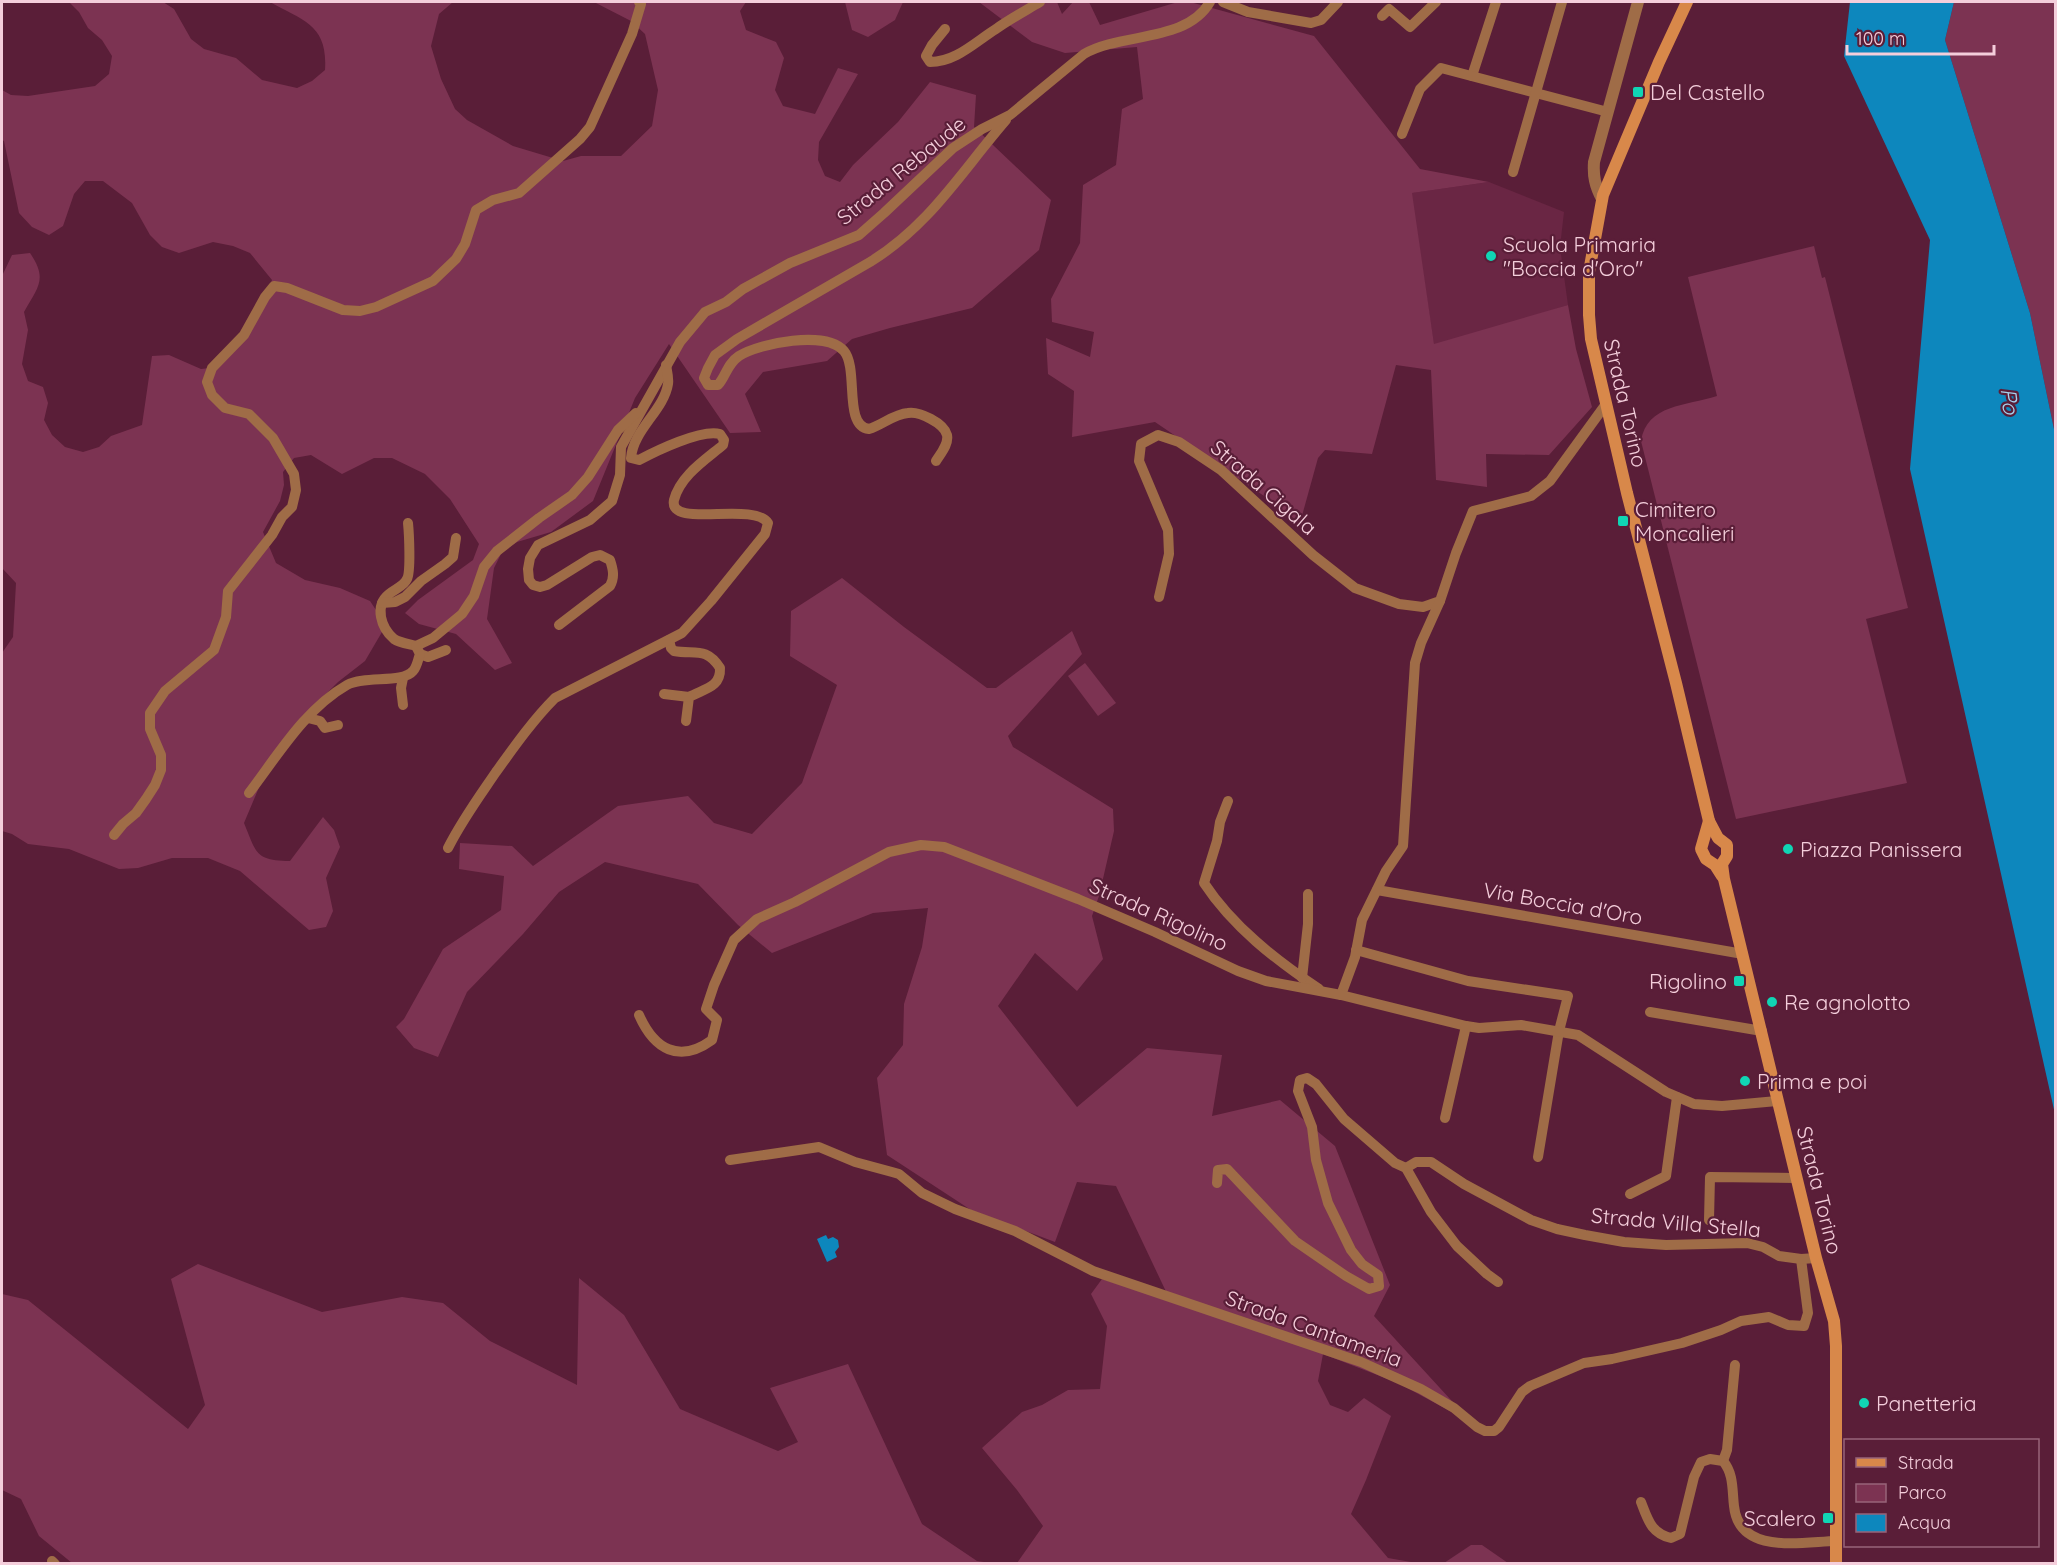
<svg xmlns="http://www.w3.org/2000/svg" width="2057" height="1565" viewBox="0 0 2057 1565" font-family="Quicksand,sans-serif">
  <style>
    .built { fill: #6a2644 }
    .green { fill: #7c3352 }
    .water { fill: #0d87bd }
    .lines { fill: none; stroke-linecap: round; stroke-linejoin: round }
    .minor { stroke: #9f6c47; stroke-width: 10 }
    .tertiary { stroke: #9f6c47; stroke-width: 12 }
    .secondary { stroke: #d8884a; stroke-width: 12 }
    .poi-dot { fill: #10d5b4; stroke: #5a1e38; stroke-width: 2 }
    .labels { text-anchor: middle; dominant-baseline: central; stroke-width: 4.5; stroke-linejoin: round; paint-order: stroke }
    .poi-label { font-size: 21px; fill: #f4cedb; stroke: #5a1e38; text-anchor: start }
    .street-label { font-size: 21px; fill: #f4cedb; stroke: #5a1e38 }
    .water-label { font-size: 22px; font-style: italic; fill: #a5d2ee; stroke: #5a1e38 }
  </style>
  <rect width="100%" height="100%" fill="#5a1e38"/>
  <polygon class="built" points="1489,182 1564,212 1560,247 1568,305 1519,321 1434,345 1411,193"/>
  <g class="green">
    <path d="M 69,2 L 163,2 L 174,9 L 191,39 L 204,49 L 236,58 L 262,80 L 297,88 L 312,81 L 325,70 C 328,25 304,21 270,2 L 453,2 L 439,14 L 431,46 L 441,79 L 455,109 L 467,120 L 513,146 L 563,161 L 581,156 L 621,156 L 652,126 L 658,90 L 645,34 L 631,21 L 594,2 L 746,2 L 740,11 L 746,30 L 776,42 L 784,58 L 775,90 L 783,106 L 815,114 L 838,68 L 858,74 L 819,142 L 818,160 L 825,176 L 840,182 L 853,165 L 898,122 L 930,82 L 976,95 L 974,127 L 1051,200 L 1039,250 L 972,308 L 890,328 L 852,339 L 827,361 L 763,372 L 745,394 L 761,432 L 730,433 L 669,344 L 635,398 L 593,501 L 551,532 L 517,542 L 502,552 L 494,568 L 487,619 L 512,663 L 495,670 L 456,634 L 419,624 L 405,613 L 418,600 L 473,560 L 479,544 L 450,499 L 425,474 L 392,458 L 374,458 L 342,474 L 311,455 L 294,458 L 283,472 L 284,485 L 280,501 L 263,532 L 276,563 L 305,580 L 340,588 L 370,601 L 380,616 L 382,632 L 365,661 L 338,682 L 300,720 L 263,778 L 244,823 C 256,852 255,861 290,861 L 323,817 L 334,830 L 340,847 L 326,878 L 333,911 L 326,927 L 309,930 L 240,871 L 208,858 L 172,858 L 138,868 L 119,869 L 69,849 L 28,844 L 12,834 L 2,831 L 2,653 L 13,637 L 16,583 L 2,568 L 2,276 L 12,255 L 30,253 C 48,279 38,287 24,312 L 28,330 L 22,364 L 28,381 L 43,387 L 48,403 L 44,420 L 52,435 L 65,447 L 83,452 L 99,447 L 111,436 L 142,425 L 152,356 L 169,355 L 201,369 L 219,367 L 259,312 L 272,280 L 250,253 L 233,246 L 213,242 L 179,253 L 162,247 L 150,235 L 132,203 L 103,181 L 85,181 L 74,194 L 63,226 L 49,235 L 32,227 L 19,213 L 4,141 L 2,140 L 2,90 L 11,95 L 28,96 L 95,86 L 109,74 L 112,56 L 102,40 L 88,28 L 79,12 Z"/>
    <polygon points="845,2 903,2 895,20 868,37 852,30"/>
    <polygon points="979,2 1057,2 1062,14 1073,2 1089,2 1100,25 1178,2 1190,2 1314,36 1420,169 1489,182 1412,193 1434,344 1568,305 1576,349 1592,407 1549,455 1486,454 1487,487 1436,480 1431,370 1396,365 1372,454 1325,450 1318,458 1300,523 1267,498 1155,422 1072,437 1074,391 1048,374 1046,338 1090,357 1094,332 1052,322 1051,299 1080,243 1083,185 1116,165 1122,109 1143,99 1137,47 1065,53 1032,42"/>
    <polygon points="1954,2 2055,2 2055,434 2030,313 1945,40"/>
    <path d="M 1814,246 L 1822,278 L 1825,277 L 1908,608 L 1866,619 L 1907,783 L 1736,819 L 1641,441 C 1647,404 1686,406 1717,396 L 1688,277 Z"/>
    <polygon points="842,578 904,627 987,688 996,688 1072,631 1082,654 1008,736 1013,747 1113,809 1114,831 1099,896 1092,916 1103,959 1077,991 1035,953 998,1006 1077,1107 1147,1048 1222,1055 1212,1116 1280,1100 1335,1146 1390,1285 1374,1316 1472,1423 1398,1383 1323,1354 1318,1381 1330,1405 1348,1412 1364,1398 1391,1416 1366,1480 1351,1514 1388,1558 1411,1562 1444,1563 1471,1545 1482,1545 1508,1563 1017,1563 1043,1526 1017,1490 982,1448 1022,1412 1042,1405 1068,1390 1100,1389 1107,1326 1091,1294 1102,1279 1170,1300 1116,1186 1077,1182 1055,1242 971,1210 887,1155 877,1078 903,1045 904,1004 922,947 928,908 873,913 772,953 738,925 698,884 605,862 559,892 523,934 467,992 438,1057 414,1048 396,1027 404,1019 443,949 501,910 504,876 459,869 460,843 512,846 533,866 618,806 688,796 714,823 752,834 802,783 837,685 790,656 791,611"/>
    <polygon points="1085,663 1116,703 1098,716 1068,676"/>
    <polygon points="198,1264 322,1312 402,1297 443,1303 490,1341 577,1385 579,1278 624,1315 680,1409 778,1451 798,1442 770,1388 848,1364 922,1524 977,1561 991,1563 72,1563 39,1536 21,1499 2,1490 2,1294 28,1300 188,1429 205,1405 171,1279"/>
  </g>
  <g class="water">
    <polygon points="1850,2 1954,2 1945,40 2030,313 2055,434 2055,1114 1910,469 1930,240 1844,56"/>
    <polygon points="826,1235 828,1239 833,1237 838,1240 839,1247 835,1252 837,1257 827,1262 817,1239"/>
  </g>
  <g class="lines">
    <g class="minor">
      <polyline points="1223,2 1248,12 1311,23 1321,20 1338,2"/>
      <polyline points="1382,16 1389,9 1410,27 1436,2"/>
      <path d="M 945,29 L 932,45 L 926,56 L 930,62 C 956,62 975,42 996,29 C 1010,19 1025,11 1040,2"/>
      <polyline points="1472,76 1496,2"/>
      <polyline points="1402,134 1420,89 1441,68 1608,112"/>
      <polyline points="1513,172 1562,2"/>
      <path d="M 936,461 C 941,453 949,444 947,435 C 944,423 919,411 908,413 C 894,414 882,425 869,429 C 843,426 859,369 844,351 C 826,330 760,343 739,356 C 727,364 726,376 718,385 L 708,385 L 704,378 L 708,368 L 715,355 L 737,339 L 870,262 C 930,225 961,172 1006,120"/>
      <path d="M 408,523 C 409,533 411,572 407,579 C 404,586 395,589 389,594 C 374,606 381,628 394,639 C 400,643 409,644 416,646"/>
      <polyline points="1159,597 1169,554 1168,530 1139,461 1141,444 1158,435 1179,442 1221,470 1313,555 1355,588 1399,604 1423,607 1440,601 1456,553 1473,511 1531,496 1550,481 1606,404"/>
      <polyline points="382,603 395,602 405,597 421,581 445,564 453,557 456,538"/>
      <path d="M 559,625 L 610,586 C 615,577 613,569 610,560 L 600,555 L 592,557 L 547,585 L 540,587 L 533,585 L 529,580 L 528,569 L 530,558 L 538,545 L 590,520 L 612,501 L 620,475 L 621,447 L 680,342 L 705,312 L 726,302 L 743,289 L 790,263 L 859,235 L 884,213 L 953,148 L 982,129 L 1010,115 L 1084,54 C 1122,32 1186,43 1210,2"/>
      <path d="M 669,640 L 671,648 L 674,651 C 694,655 706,646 720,668 C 721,688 703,689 689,697 L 686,721"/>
      <polyline points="420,654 428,657 446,650"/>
      <polyline points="664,694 689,697"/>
      <polyline points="403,705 401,688 403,678"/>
      <polyline points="308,718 320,721 325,728 338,725"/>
      <path d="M 249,793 C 278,755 305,709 347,685 C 365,675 402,684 413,671 C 417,667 418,659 420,654 L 416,646 L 433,638 L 462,614 L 474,596 L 484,567 L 497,551 L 539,518 L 572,495 L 588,477 L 618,430 L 636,413"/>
      <path d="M 1228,801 L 1220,822 L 1217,841 L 1204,883 C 1233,927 1276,960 1319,989"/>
      <polyline points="114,835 123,824 136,813 146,799 155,785 161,770 161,755 150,729 150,713 165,691 214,650 226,617 228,591 272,535 282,517 292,507 296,490 294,474 273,438 249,414 225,408 212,395 207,382 212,368 244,335 265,297 274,286 287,288 343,310 360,311 376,307 433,281 456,259 465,244 476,210 493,200 519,193 580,139 590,127 632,34 641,4 639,2"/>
      <path d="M 448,848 C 462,820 479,797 496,772 C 514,747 533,720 555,698 L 682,633 L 711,601 L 765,534 L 768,523 C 753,501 668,529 674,500 C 680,476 705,460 723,445 L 724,440 L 720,434 C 701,429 656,451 639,460 L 631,458 C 633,430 664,410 668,384 C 669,378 667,371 666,365"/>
      <polyline points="1377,890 1743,954"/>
      <polyline points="1356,950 1468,981 1568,996 1559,1031 1538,1157"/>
      <polyline points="1302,978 1308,924 1308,894"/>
      <polyline points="1341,995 1355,957 1362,920 1386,871 1403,846 1415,663 1421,643 1440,601"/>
      <polyline points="1650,1012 1762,1031"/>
      <path d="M 639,1015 C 654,1049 679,1064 712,1040 L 717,1020 L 706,1009 L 714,985 L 734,940 L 757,919 L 795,902 L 889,852 L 921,845 L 944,847 L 1078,899 L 1155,932 L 1238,971 L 1266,981 L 1341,995 L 1466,1026 L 1479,1028 L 1521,1025 L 1578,1035 L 1666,1092 L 1694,1104 L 1722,1106 L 1777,1101"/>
      <polyline points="1445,1118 1466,1026"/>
      <polyline points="730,1160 819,1147 855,1162 892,1172 899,1174 922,1193 955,1209 1015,1231 1093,1271 1361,1362 1421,1389 1454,1408 1477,1427 1485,1431 1494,1431 1499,1427 1522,1392 1530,1386 1584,1363 1612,1359 1682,1343 1721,1330 1741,1321 1769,1317 1788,1325 1804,1326 1808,1313 1801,1259"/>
      <polyline points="1406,1168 1416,1162 1431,1162 1464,1184 1531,1220 1557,1229 1585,1235 1624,1242 1666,1245 1747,1243 1763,1247 1779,1256 1801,1259 1816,1258"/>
      <polyline points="1217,1183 1218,1170 1227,1169 1295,1241 1346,1276 1369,1289 1379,1286 1378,1275 1362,1264 1351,1250 1328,1203 1316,1160 1312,1127 1298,1091 1300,1080 1307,1078 1316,1084 1344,1119 1395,1163 1406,1168 1431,1212 1457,1246 1487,1274 1498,1282"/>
      <polyline points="1630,1194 1666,1176 1677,1097"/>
      <polyline points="1709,1220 1710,1177 1796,1178"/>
      <polyline points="1723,1461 1727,1450 1735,1365"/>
      <path d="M 1641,1502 C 1648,1520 1651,1533 1671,1538 L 1680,1534 L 1694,1477 L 1701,1462 L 1710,1459 L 1723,1461 C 1734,1474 1732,1490 1734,1506 C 1739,1555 1800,1542 1836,1541"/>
      <polyline points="52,1561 55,1564"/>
    </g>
    <path class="tertiary" d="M 1602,199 C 1595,186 1593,176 1594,162 L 1638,2"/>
    <g class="secondary">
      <polyline points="1687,2 1659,62 1603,195 1589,272 1589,315 1591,339 1627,493 1676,683 1709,821 1718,838 1727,845 1727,856 1722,864 1724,879 1816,1258 1834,1321 1836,1346 1836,1564"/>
      <polyline points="1709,821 1701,849 1706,859 1715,865 1722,876"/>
    </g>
  </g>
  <g class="poi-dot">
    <rect x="1632" y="86" width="12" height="12" rx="3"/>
    <circle cx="1491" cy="256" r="6"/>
    <rect x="1617" y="515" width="12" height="12" rx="3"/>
    <circle cx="1788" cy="849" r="6"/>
    <rect x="1733" y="975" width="12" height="12" rx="3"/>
    <circle cx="1772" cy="1002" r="6"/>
    <circle cx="1745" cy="1081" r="6"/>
    <circle cx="1864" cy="1403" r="6"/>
    <rect x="1822" y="1512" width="12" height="12" rx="3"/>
  </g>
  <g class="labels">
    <g class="poi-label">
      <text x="1650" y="92">Del Castello</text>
      <text x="1503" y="244">Scuola Primaria<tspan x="1503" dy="24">"Boccia d'Oro"</tspan></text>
      <text x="1635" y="509">Cimitero<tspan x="1635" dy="24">Moncalieri</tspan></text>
      <text x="1800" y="849">Piazza Panissera</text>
      <text x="1727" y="981" text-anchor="end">Rigolino</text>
      <text x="1784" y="1002">Re agnolotto</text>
      <text x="1757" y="1081">Prima e poi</text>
      <text x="1876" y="1403">Panetteria</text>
      <text x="1816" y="1518" text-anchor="end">Scalero</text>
    </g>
    <g class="street-label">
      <text transform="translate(901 170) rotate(-39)">Strada Rebaude</text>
      <text transform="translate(1626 403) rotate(77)">Strada Torino</text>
      <text transform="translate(1264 487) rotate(41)">Strada Cigala</text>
      <text transform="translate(1563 903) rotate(10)">Via Boccia d'Oro</text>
      <text transform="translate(1159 914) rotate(24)">Strada Rigolino</text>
      <text transform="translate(1820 1190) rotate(76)">Strada Torino</text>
      <text transform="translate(1676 1222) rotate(5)">Strada Villa Stella</text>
      <text transform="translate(1314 1328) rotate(20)">Strada Cantamerla</text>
    </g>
    <g class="water-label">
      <text transform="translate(2010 401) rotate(83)">Po</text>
    </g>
  </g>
  <rect width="2057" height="1565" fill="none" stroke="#f4cedb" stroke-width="6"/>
  <rect x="1844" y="1439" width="195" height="108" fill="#5a1e38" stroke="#986479" stroke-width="1.5"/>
  <rect x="1856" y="1458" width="30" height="9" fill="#d8884a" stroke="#986479" stroke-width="1.5"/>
  <text x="1898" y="1469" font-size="18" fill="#f4cedb">Strada</text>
  <rect x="1856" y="1484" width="30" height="18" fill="#7c3352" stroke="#986479" stroke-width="1.5"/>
  <text x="1898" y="1499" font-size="18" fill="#f4cedb">Parco</text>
  <rect x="1856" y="1514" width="30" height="18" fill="#0d87bd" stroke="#986479" stroke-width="1.5"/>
  <text x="1898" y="1529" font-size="18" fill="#f4cedb">Acqua</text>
  <path d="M1847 45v9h147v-9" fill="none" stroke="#f4cedb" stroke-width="3"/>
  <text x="1856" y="45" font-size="18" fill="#f4cedb" stroke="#5a1e38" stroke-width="4.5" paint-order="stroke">100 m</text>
</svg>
